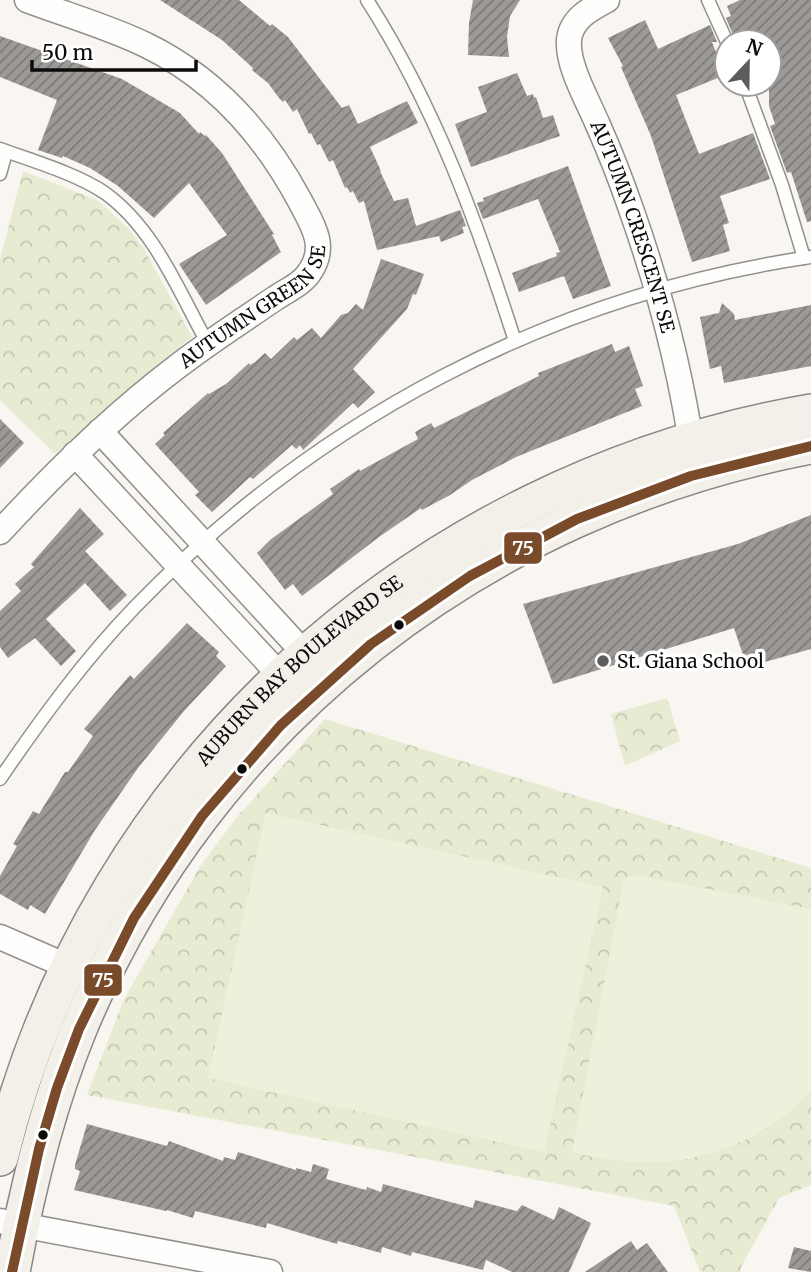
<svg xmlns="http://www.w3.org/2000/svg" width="811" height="1272" viewBox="0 0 811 1272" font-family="Merriweather,serif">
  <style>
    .park { fill: url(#park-crowns) }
    .pitch { fill: #eff0db }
    .building { fill: url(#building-hatch) }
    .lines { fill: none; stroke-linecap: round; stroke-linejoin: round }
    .lane-casing { stroke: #92908e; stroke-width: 15 }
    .street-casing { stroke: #92908e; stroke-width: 27 }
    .secondary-casing { stroke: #898785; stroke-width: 38 }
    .lane { stroke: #fefefd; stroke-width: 12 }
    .street { stroke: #fefefd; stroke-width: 24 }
    .secondary { stroke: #f3f0e9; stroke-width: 35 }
    .bus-1-casing { stroke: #fff; stroke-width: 16 }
    .bus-1 { stroke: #7a4b2a; stroke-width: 10 }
    .bus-dot { fill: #0b0b0b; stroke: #fff; stroke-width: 2.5 }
    .poi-dot { fill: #5e5d5b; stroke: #fff; stroke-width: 2.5 }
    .labels { text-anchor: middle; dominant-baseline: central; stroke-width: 7; stroke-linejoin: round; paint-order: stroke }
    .street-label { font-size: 19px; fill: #0b0b0b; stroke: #fff }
    .poi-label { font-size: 19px; fill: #0b0b0b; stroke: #fff; text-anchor: start }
    .line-badge { stroke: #fff; stroke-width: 2.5 }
    .badge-label { font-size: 19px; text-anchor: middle; font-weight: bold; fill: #fff }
  </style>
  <defs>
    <pattern id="park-crowns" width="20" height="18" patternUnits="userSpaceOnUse" patternTransform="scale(1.75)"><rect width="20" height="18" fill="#e7ebd2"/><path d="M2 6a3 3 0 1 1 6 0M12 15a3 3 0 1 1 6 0" fill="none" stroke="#c5c8b3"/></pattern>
    <pattern id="building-hatch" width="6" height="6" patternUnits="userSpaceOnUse" patternTransform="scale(1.75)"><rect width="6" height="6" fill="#9c9996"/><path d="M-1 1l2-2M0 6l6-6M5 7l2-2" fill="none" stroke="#7d7b79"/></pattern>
  </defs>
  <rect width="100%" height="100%" fill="#f9f5f0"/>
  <g class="park">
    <polygon points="23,171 97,200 128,228 144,249 192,337 119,397 55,454 0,400 0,259"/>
    <polygon points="667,698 680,741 625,766 611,714"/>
    <polygon points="325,719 811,868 811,1185 779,1198 741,1267 741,1272 700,1272 674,1206 87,1095 124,999 201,865 237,817"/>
  </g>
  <g class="pitch">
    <polygon points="266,813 603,887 544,1152 208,1078"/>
    <path d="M 636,875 L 811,909 L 811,1092 C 744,1159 663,1176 572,1152 L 624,878 Z"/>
  </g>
  <g class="building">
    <polygon points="160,0 239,0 270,26 272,24 288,37 342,108 349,105 358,124 407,101 418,123 370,147 381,171 380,171 394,201 408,198 416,226 460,210 466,226 462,227 464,233 441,242 439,236 377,250 364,201 359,203 353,191 350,193 347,187 345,188 333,160 329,162 320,144 317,145 311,133 309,134 297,109 293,112 285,100 283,102 279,98 268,83 252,70 253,68 222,40"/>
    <polygon points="473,0 520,0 510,16 507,37 509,57 468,55 469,23"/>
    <polygon points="740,0 811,0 811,221 807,222 791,172 787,173 770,126 775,124 769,106 769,42 736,42 726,18 731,16 727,6"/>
    <polygon points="645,20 658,49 710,25 717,42 712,42 725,75 676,95 699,154 753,133 770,179 720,196 729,223 723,225 730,251 692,262 651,136 621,67 623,66 608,38"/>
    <polygon points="0,36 122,79 180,113 199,134 200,132 205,136 206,135 222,153 274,234 272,235 281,252 206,305 179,264 227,235 189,183 154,218 118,186 90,168 63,156 62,158 38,150 57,100 0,77"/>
    <polygon points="517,73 527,96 533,94 534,98 536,97 543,118 553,115 560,136 471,167 455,124 487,112 478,87"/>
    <polygon points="568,166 611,286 573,299 564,276 519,292 512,273 557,256 556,253 560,252 538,199 483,219 477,203 484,201 483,198"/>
    <polygon points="381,259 424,274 416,295 413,294 407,309 353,369 375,392 358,408 353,403 303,450 300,445 296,449 292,445 253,479 250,477 212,512 195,495 199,492 155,444 165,435 163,433 208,393 209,394 226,384 249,363 250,365 255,362 265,353 271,359 294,337 297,340 312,328 321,338 341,315 348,313 356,304 363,310"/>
    <polygon points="722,303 734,314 735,320 811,305 811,366 724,383 721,366 710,369 700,317 719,313"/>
    <polygon points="612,344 615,352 629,346 643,386 635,389 642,406 516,457 472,480 450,495 422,510 421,508 379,537 302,596 293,584 285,590 257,553 270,540 333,494 330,489 359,469 360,471 418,439 415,432 431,423 434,428 539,376 538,373"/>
    <polygon points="0,419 24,443 0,468"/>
    <polygon points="80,508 104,534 85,551 127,595 110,611 85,583 46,619 76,651 61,666 35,638 8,658 0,647 0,611 21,591 15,584 34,567 31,564"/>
    <polygon points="811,515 811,649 747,667 734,628 553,684 523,604 738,544"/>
    <polygon points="187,623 219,652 216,656 226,666 184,711 138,768 95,830 45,914 30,905 28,910 0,894 0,876 17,846 13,844 33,811 39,814 65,772 68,772 93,736 84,729 130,675 134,679"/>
    <polygon points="87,1124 167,1146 169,1141 223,1161 224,1157 235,1160 238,1152 296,1170 296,1168 311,1172 313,1164 329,1169 326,1179 366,1190 367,1187 381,1192 383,1184 473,1208 475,1200 517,1211 522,1205 554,1220 559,1207 591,1223 569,1272 512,1272 486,1260 483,1270 412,1252 411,1256 382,1247 381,1253 338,1241 337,1244 267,1223 266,1228 195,1211 193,1218 167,1210 166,1211 74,1190 80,1171 75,1169 75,1165"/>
    <polygon points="631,1241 637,1250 647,1243 668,1272 585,1272"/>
    <polygon points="794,1247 811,1251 811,1272 788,1268"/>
  </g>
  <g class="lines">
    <g class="lane-casing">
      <g id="lane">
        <path d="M 367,0 C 435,106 477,222 515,341"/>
        <polyline points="708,0 727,42"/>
        <polyline points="745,84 782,185 804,258"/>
        <path d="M 0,149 C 33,161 77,174 105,193 C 155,229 179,292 208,344"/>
        <polyline points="0,174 6,152"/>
        <path d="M 0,779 C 41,719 84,660 134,608 C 316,419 551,295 811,257"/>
      </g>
    </g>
    <g class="street-casing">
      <g id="street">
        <path id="s1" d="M 607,0 C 590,9 571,19 569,40 C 567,66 588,101 598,125 C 610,152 621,180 631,209 C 659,288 681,372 693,455"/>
        <polyline points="100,431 316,666"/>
        <polyline points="75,454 291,687"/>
        <path id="s2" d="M 0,532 C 55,472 113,415 178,366 C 209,342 242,321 274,299 C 287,290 303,284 311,270 C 327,245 312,224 300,201 C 264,134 216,79 146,45 C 109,27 67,15 27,0"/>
        <polyline points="0,937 85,974"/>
        <polyline points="0,1221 270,1272"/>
      </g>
    </g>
    <g class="secondary-casing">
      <g id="secondary">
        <path id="s3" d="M 0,1158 C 96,768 418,480 811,412"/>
        <path d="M 12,1272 C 27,1189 47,1107 79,1029 C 207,720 485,507 811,446"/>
      </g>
    </g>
    <use href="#lane" class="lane"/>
    <use href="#street" class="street"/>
    <use href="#secondary" class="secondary"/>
    <g class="bus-1-casing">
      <polyline id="bus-1" points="12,1272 39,1149 57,1088 79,1029 134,918 202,816 281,725 371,644 470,576 577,519 691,476 811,446"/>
    </g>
    <use href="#bus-1" class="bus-1"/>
  </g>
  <g class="bus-dot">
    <circle cx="399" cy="625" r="6"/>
    <circle cx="242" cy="769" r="6"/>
    <circle cx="43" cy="1135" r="6"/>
  </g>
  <circle class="poi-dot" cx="603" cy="661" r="7"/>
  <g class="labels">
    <g class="street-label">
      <text stroke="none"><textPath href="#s1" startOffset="256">AUTUMN CRESCENT SE</textPath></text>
      <text stroke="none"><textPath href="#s2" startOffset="341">AUTUMN GREEN SE</textPath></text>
      <text stroke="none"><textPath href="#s3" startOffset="583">AUBURN BAY BOULEVARD SE</textPath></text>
    </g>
    <g class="poi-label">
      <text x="617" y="661">St. Giana School</text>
    </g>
  </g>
  <g class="line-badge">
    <rect x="503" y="531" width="40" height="34" rx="7" fill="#7a4b2a"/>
    <rect x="83" y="963" width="40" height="34" rx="7" fill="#7a4b2a"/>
  </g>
  <g class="badge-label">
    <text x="523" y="555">75</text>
    <text x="103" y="987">75</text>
  </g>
  <g transform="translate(748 63) rotate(22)"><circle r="33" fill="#ffffff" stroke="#9d9d9d" stroke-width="2"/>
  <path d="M0-5L12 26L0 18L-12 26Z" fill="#5e5d5b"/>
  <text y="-10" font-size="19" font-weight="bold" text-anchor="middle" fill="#0b0b0b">N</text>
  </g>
  <path d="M32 60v10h164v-10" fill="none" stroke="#0b0b0b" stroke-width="3.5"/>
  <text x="42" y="60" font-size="21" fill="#0b0b0b" stroke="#ffffff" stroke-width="5" paint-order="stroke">50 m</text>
</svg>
